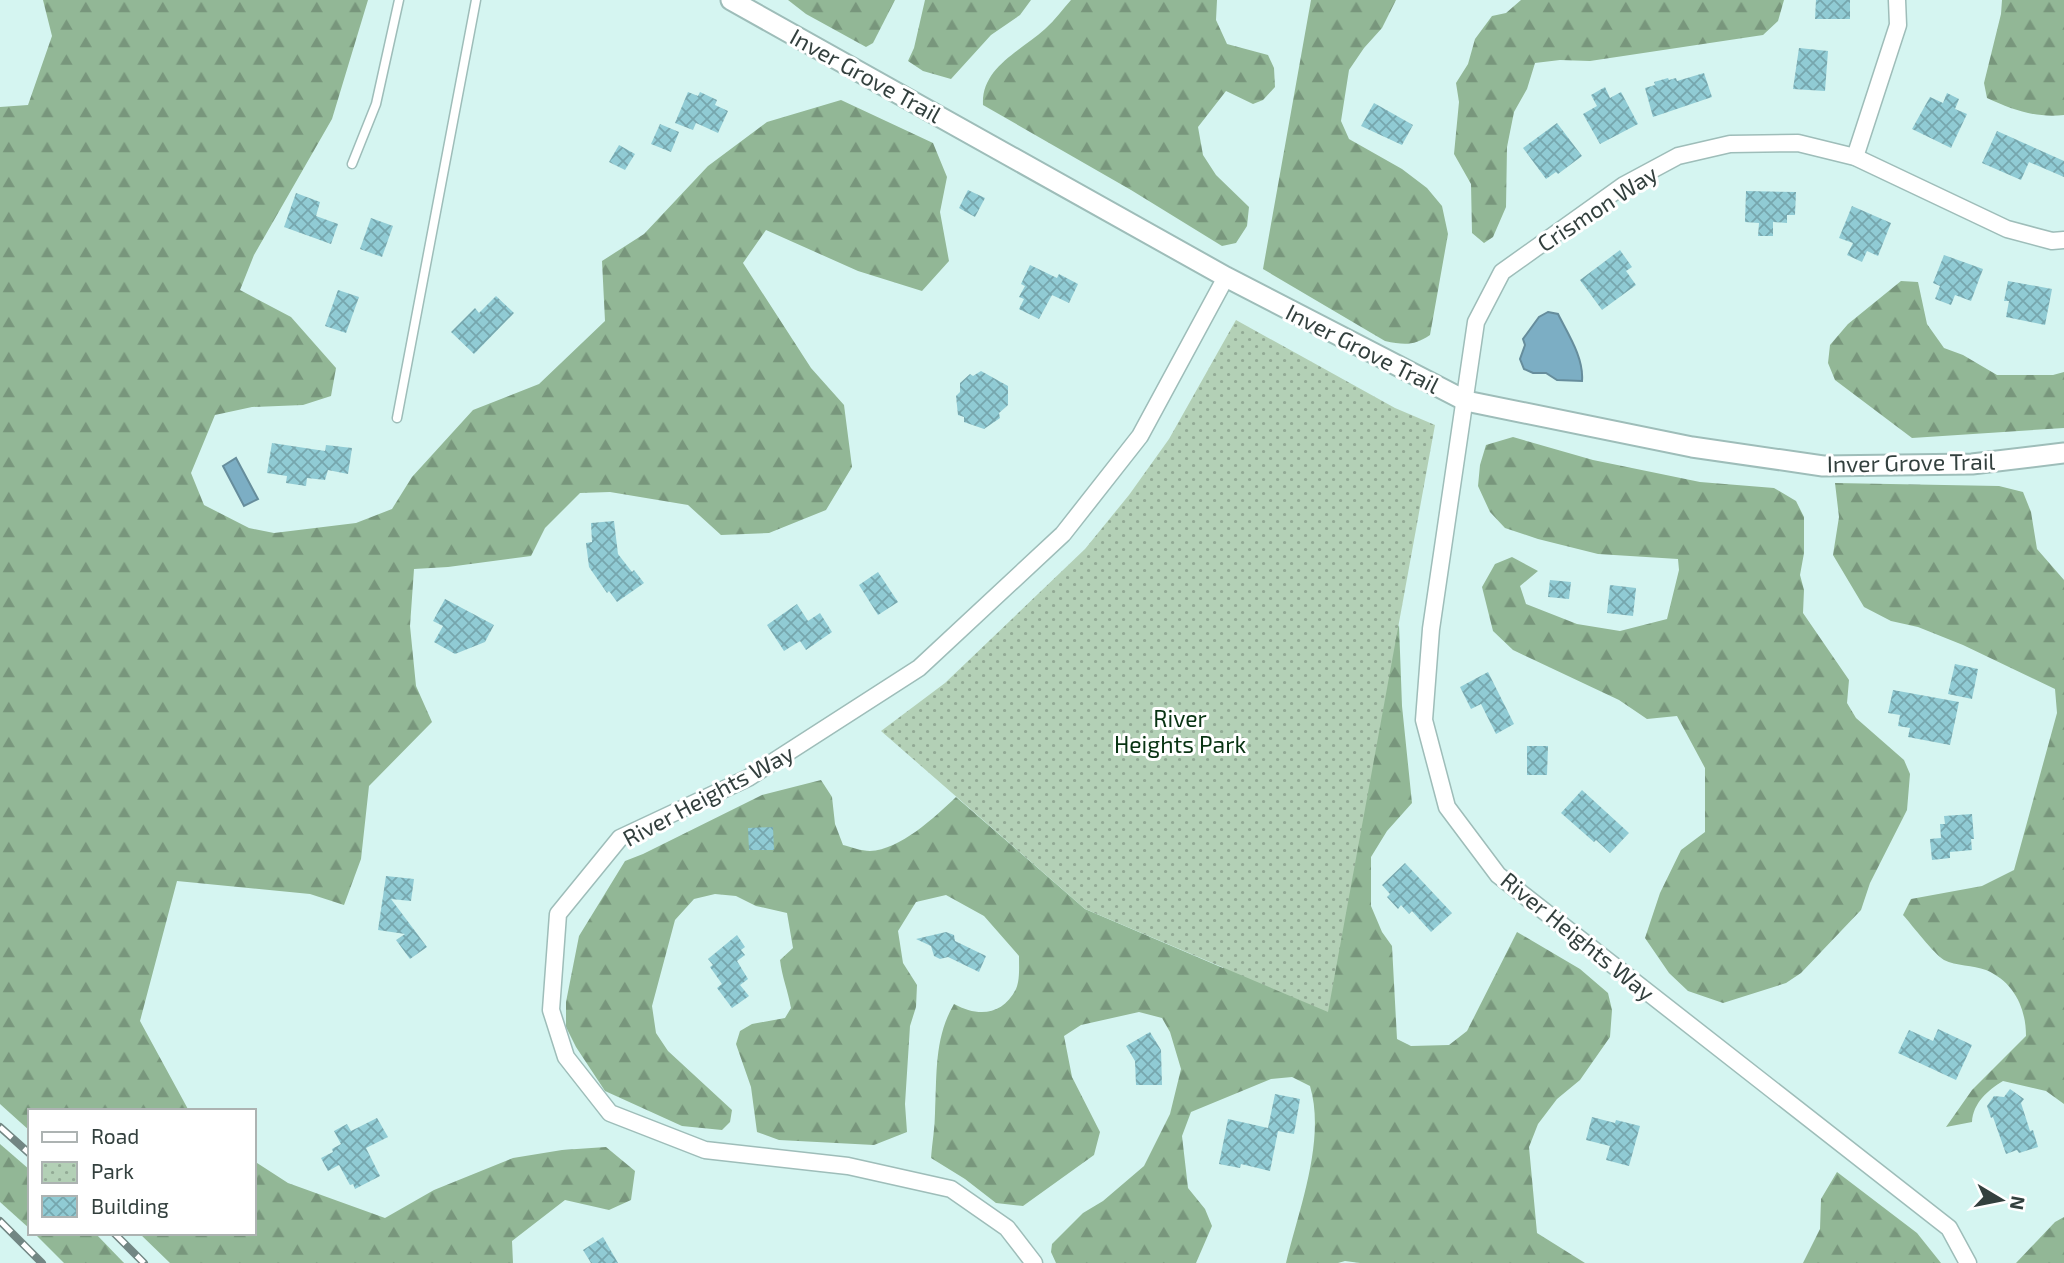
<svg xmlns="http://www.w3.org/2000/svg" width="2064" height="1263" viewBox="0 0 2064 1263" font-family="'Exo 2',sans-serif">
  <style>
    .forest { fill: url(#forest-firs) }
    .park { fill: url(#park-dots) }
    .water { fill: #7caec4; stroke: #668d9c; stroke-width: 2 }
    .building { fill: url(#building-cross-hatch) }
    .lines { fill: none; stroke-linecap: round; stroke-linejoin: round }
    .service-casing { stroke: #9ebdb9; stroke-width: 11 }
    .minor-casing { stroke: #9ebdb9; stroke-width: 19 }
    .tertiary-casing { stroke: #9ebdb9; stroke-width: 23 }
    .service { stroke: #fff; stroke-width: 8 }
    .minor { stroke: #fff; stroke-width: 16 }
    .tertiary { stroke: #fff; stroke-width: 19 }
    .rail-casing { stroke: #728683; stroke-width: 8 }
    .rail { stroke: #fff; stroke-width: 5; stroke-dasharray: 16; stroke-linecap: butt }
    .labels { text-anchor: middle; dominant-baseline: central; stroke-width: 6; stroke-linejoin: round; paint-order: stroke }
    .street-label { font-size: 23px; fill: #33403e; stroke: #fff }
    .park-label { font-size: 23px; fill: #083312; stroke: #fff }
  </style>
  <defs>
    <pattern id="forest-firs" width="22" height="20" patternUnits="userSpaceOnUse" patternTransform="scale(1.75)"><rect width="22" height="20" fill="#92b796"/><path d="M5 1l3.5 6h-7zM16 11l3.5 6h-7z" fill="#78967c"/></pattern>
    <pattern id="park-dots" width="8" height="8" patternUnits="userSpaceOnUse" patternTransform="scale(1.75)"><rect width="8" height="8" fill="#b3d0b6"/><path d="M2 2h.1M6 6h.1" fill="none" stroke="#92aa95" stroke-width="1.8" stroke-linecap="round"/></pattern>
    <pattern id="building-cross-hatch" width="8" height="8" patternUnits="userSpaceOnUse" patternTransform="scale(1.75)"><rect width="8" height="8" fill="#90cbd4"/><path d="M0 0l8 8M0 8l8-8" fill="none" stroke="#76a6ad"/></pattern>
  </defs>
  <rect width="100%" height="100%" fill="#d5f5f1"/>
  <g class="forest">
    <polygon points="43,0 368,0 332,119 254,255 240,290 291,317 336,368 331,396 303,405 252,407 215,415 191,473 204,505 249,528 274,533 356,523 392,509 412,477 473,410 539,384 605,321 602,261 644,234 708,166 767,122 841,100 933,143 947,177 940,212 949,261 922,291 858,271 766,230 743,263 811,368 844,405 852,467 826,510 769,533 721,535 688,505 610,492 580,493 545,528 531,556 448,567 414,569 410,626 416,686 432,722 369,786 361,859 344,905 310,894 177,881 140,1021 189,1111 30,1111 30,1131 0,1104 0,107 28,105 52,36"/>
    <polygon points="788,0 895,0 873,43 866,47 806,14"/>
    <polygon points="925,0 1031,0 1020,15 991,35 951,79 923,71 908,61 914,48"/>
    <path d="M 1071,0 L 1217,0 L 1216,20 L 1227,44 L 1268,55 L 1274,68 L 1275,87 L 1263,100 L 1253,104 L 1226,91 L 1198,127 L 1203,155 L 1216,175 L 1249,207 L 1247,226 L 1236,243 L 1222,246 L 1131,190 L 983,105 C 981,67 1021,51 1045,29 C 1055,20 1063,9 1071,0 Z"/>
    <path d="M 1311,0 L 1396,0 L 1382,28 L 1364,48 L 1349,70 L 1341,121 L 1349,139 L 1402,169 L 1427,188 L 1442,206 L 1448,234 L 1430,335 C 1414,346 1404,345 1385,341 L 1263,269 Z"/>
    <polygon points="1521,0 1784,0 1778,21 1763,35 1590,61 1560,60 1535,63 1527,89 1514,112 1507,147 1506,207 1493,237 1484,243 1472,233 1471,184 1454,154 1459,102 1456,83 1468,64 1475,39 1492,16 1506,13"/>
    <path d="M 2002,0 L 2064,0 L 2064,115 C 2035,118 2013,110 1987,98 L 1984,83 L 2001,14 Z"/>
    <polygon points="1901,281 1918,282 1927,324 1944,348 1963,355 1997,375 2053,375 2064,372 2064,428 1912,438 1835,380 1828,363 1830,345 1848,324"/>
    <polygon points="1513,437 1593,460 1700,482 1774,488 1796,501 1804,517 1804,553 1800,575 1804,590 1803,613 1849,680 1847,703 1856,718 1904,760 1910,774 1907,810 1870,883 1861,910 1801,973 1786,983 1723,1003 1688,991 1669,973 1645,938 1660,893 1681,850 1705,832 1705,768 1677,716 1647,719 1619,700 1513,650 1493,631 1482,587 1495,564 1512,557 1538,571 1520,586 1526,604 1577,624 1620,631 1667,619 1679,570 1678,559 1598,554 1538,539 1505,528 1490,512 1478,486 1480,465 1486,445"/>
    <path d="M 1835,483 L 1999,486 L 2023,492 L 2031,512 L 2037,549 L 2064,580 L 2064,1104 L 2046,1091 L 2003,1081 C 1988,1090 1973,1103 1972,1122 L 1946,1127 L 1972,1090 L 2026,1036 C 2026,1008 2014,982 1986,970 C 1973,965 1956,966 1944,960 C 1934,954 1912,925 1903,915 L 1911,899 L 1982,886 L 2014,870 L 2057,713 L 2055,689 L 1963,645 L 1918,627 L 1891,621 L 1864,607 L 1833,555 L 1839,517 Z"/>
    <path d="M 1399,625 L 1402,706 L 1412,803 L 1387,831 L 1371,857 L 1371,906 L 1382,932 L 1392,946 L 1397,1039 L 1411,1046 L 1449,1045 L 1467,1031 L 1517,932 L 1580,969 L 1608,993 L 1612,1010 L 1610,1037 L 1580,1080 L 1557,1099 L 1538,1124 L 1529,1147 L 1537,1233 L 1585,1263 L 1360,1263 L 1345,1261 L 1338,1263 L 1286,1263 C 1299,1209 1326,1140 1310,1086 L 1292,1077 L 1271,1079 L 1191,1112 L 1182,1136 L 1188,1188 L 1205,1209 L 1212,1226 L 1196,1263 L 1056,1263 L 1051,1252 L 1052,1244 L 1083,1213 L 1103,1201 L 1144,1166 L 1170,1114 L 1181,1069 L 1170,1032 L 1162,1018 L 1139,1012 L 1081,1025 L 1064,1036 L 1072,1077 L 1100,1132 L 1094,1155 L 1023,1206 L 996,1203 L 965,1179 L 931,1158 C 932,1143 935,1128 935,1113 C 937,1075 934,1038 954,1004 C 978,1017 1002,1016 1016,989 C 1020,980 1019,966 1019,956 L 984,916 L 946,895 L 916,902 L 898,931 L 903,963 L 917,985 L 916,1007 L 910,1026 L 905,1104 L 907,1132 L 874,1145 L 779,1140 L 757,1132 L 751,1087 L 736,1044 L 740,1031 L 752,1024 L 785,1018 L 791,1008 C 788,991 782,977 780,960 L 793,948 L 787,913 L 756,906 L 736,896 L 715,894 L 694,899 L 675,920 L 652,1006 L 656,1033 L 668,1051 L 732,1110 L 730,1122 L 722,1130 L 682,1126 L 605,1091 L 576,1047 L 566,1027 L 566,1002 L 579,936 L 625,861 L 643,854 L 762,795 L 821,780 L 832,797 L 835,824 L 843,845 C 851,847 861,851 870,851 C 900,850 935,817 956,797 L 1085,909 L 1223,968 Z"/>
    <polygon points="0,1144 30,1170 30,1229 0,1202"/>
    <polygon points="606,1147 635,1171 631,1200 609,1210 565,1200 512,1241 513,1263 170,1263 139,1233 254,1233 254,1161 288,1183 385,1218 434,1190 513,1158 562,1150"/>
    <polygon points="1837,1172 1917,1233 1941,1263 1803,1263 1820,1229 1821,1199"/>
    <polygon points="2064,1217 2064,1263 2016,1263 2055,1222"/>
    <polygon points="34,1233 95,1233 124,1263 64,1263"/>
  </g>
  <polygon class="park" points="1236,320 1395,408 1435,425 1328,1012 1085,909 881,731 945,683 1085,549 1129,495 1169,439"/>
  <g class="water">
    <path d="M 1548,312 L 1558,314 C 1568,334 1584,358 1582,381 L 1557,380 L 1546,373 L 1533,373 L 1524,369 L 1520,359 L 1525,345 L 1523,339 L 1539,317 Z"/>
    <polygon points="236,458 258,499 244,506 223,466"/>
  </g>
  <g class="building">
    <polygon points="1816,0 1850,0 1850,19 1815,19"/>
    <polygon points="1799,48 1828,51 1825,91 1793,89"/>
    <polygon points="1704,73 1712,97 1653,117 1645,88 1655,85 1654,82 1668,78 1669,80 1676,78 1677,81"/>
    <polygon points="1605,87 1610,98 1621,92 1638,124 1600,144 1583,114 1597,106 1591,95"/>
    <polygon points="688,92 698,96 700,92 717,100 715,105 728,111 718,133 696,123 693,130 675,123"/>
    <polygon points="1947,93 1959,99 1955,109 1967,114 1951,148 1912,129 1930,97 1943,103"/>
    <polygon points="1374,103 1413,125 1402,145 1361,126"/>
    <polygon points="1557,123 1582,156 1558,174 1556,172 1546,179 1523,148"/>
    <polygon points="660,124 679,132 671,152 651,144"/>
    <polygon points="1997,131 2064,161 2064,177 2029,162 2021,180 1982,163"/>
    <polygon points="619,145 635,154 625,170 609,162"/>
    <polygon points="968,190 985,198 975,217 959,208"/>
    <polygon points="1746,191 1796,192 1795,215 1787,215 1787,223 1773,222 1773,236 1758,236 1759,223 1745,222"/>
    <polygon points="296,193 320,202 316,216 338,224 331,244 284,227"/>
    <polygon points="1852,206 1891,223 1878,256 1867,251 1862,262 1847,255 1853,243 1839,238"/>
    <polygon points="371,218 393,226 382,257 360,249"/>
    <polygon points="1620,250 1632,267 1626,271 1636,285 1602,310 1580,280"/>
    <polygon points="1944,255 1983,269 1971,301 1955,295 1951,305 1935,299 1940,286 1933,283"/>
    <polygon points="1030,265 1057,278 1059,274 1078,284 1069,303 1052,295 1039,319 1019,309 1024,299 1019,297 1025,286 1021,284"/>
    <polygon points="2008,281 2052,289 2045,325 2006,317 2009,301 2004,301"/>
    <polygon points="338,290 359,297 346,333 325,326"/>
    <polygon points="496,296 514,313 474,354 451,332 475,308 479,313"/>
    <polygon points="981,371 1008,386 1008,405 999,413 1000,418 984,429 964,422 964,417 958,415 956,396 960,392 960,383 970,374 973,376"/>
    <polygon points="272,443 325,451 326,445 352,448 348,474 328,470 325,480 307,478 306,486 286,483 287,476 267,473"/>
    <polygon points="614,521 618,554 632,572 634,570 644,583 617,602 609,591 607,593 589,567 586,543 592,542 591,523"/>
    <polygon points="878,572 898,602 878,615 859,585"/>
    <polygon points="1550,580 1571,582 1569,599 1548,597"/>
    <polygon points="1610,585 1636,588 1633,616 1607,613"/>
    <polygon points="445,599 494,625 485,642 455,654 434,642 443,626 433,621"/>
    <polygon points="797,604 808,621 820,613 832,632 806,650 800,641 784,651 767,625"/>
    <polygon points="1955,664 1978,669 1972,699 1948,694"/>
    <polygon points="1488,672 1514,724 1496,734 1481,704 1471,709 1460,687"/>
    <polygon points="1893,690 1959,702 1950,745 1908,737 1910,728 1898,726 1900,715 1888,713"/>
    <polygon points="1527,746 1548,746 1547,775 1527,775"/>
    <polygon points="1582,790 1629,833 1610,853 1596,840 1594,842 1561,813"/>
    <polygon points="1972,814 1974,839 1971,839 1972,850 1950,852 1950,858 1932,860 1930,839 1941,838 1940,824 1945,824 1944,816"/>
    <polygon points="773,827 774,850 749,850 748,828"/>
    <polygon points="1405,863 1452,913 1431,932 1412,911 1409,914 1401,905 1398,909 1387,897 1390,894 1382,885"/>
    <polygon points="386,876 414,879 411,901 391,899 427,947 410,959 396,940 405,934 378,930"/>
    <polygon points="946,932 954,935 955,941 986,956 979,972 948,957 940,959 934,956 931,946 916,939"/>
    <polygon points="737,935 745,947 741,950 745,955 737,961 748,979 740,985 749,996 732,1008 717,988 722,984 710,967 713,965 708,959"/>
    <polygon points="1938,1029 1972,1045 1956,1080 1898,1053 1909,1030 1933,1041"/>
    <polygon points="1150,1032 1161,1050 1162,1085 1136,1085 1135,1061 1126,1046"/>
    <polygon points="2010,1089 2024,1099 2021,1103 2030,1131 2033,1130 2038,1147 2019,1153 2017,1150 2006,1154 1993,1117 1991,1118 1987,1106 1994,1096 2004,1097"/>
    <polygon points="1275,1094 1300,1099 1294,1134 1278,1131 1270,1171 1241,1164 1240,1168 1219,1164 1228,1119 1268,1128"/>
    <polygon points="1592,1117 1615,1123 1616,1120 1640,1126 1629,1166 1606,1160 1610,1146 1586,1140"/>
    <polygon points="377,1118 388,1137 366,1148 380,1176 355,1189 353,1184 350,1185 339,1165 328,1171 321,1158 333,1152 332,1149 341,1144 334,1131 347,1124 351,1131"/>
    <polygon points="603,1237 618,1263 591,1263 583,1250"/>
  </g>
  <g class="lines">
    <g class="service-casing">
      <g id="service">
        <polyline points="352,164 376,104 399,0"/>
        <polyline points="397,418 476,0"/>
      </g>
    </g>
    <g class="minor-casing">
      <g id="minor">
        <polyline points="1855,157 1898,25 1897,0"/>
        <polyline points="1034,1263 1007,1228 951,1189 848,1166 705,1150 610,1113 566,1057 551,1010 558,914 620,838 748,778 919,668 1063,534 1140,436 1226,277"/>
        <polyline points="1968,1263 1949,1228 1498,875 1447,807 1424,720 1431,629 1476,322 1502,272 1624,185 1678,156 1730,144 1798,143 1855,157 2007,229 2052,241 2064,240"/>
      </g>
    </g>
    <g class="tertiary-casing">
      <polyline id="tertiary" points="731,0 1226,277 1466,401 1692,447 1823,466 1972,464 2064,453"/>
    </g>
    <use href="#service" class="service"/>
    <use href="#minor" class="minor"/>
    <use href="#tertiary" class="tertiary"/>
    <g class="rail-casing">
      <g id="rail">
        <polyline points="0,1127 30,1154"/>
        <polyline points="0,1221 42,1263"/>
        <polyline points="114,1233 144,1263"/>
      </g>
    </g>
    <use href="#rail" class="rail"/>
  </g>
  <g class="labels">
    <g class="street-label">
      <text transform="translate(866 75) rotate(29)">Inver Grove Trail</text>
      <text transform="translate(1597 208) rotate(-33)">Crismon Way</text>
      <text transform="translate(1363 348) rotate(27)">Inver Grove Trail</text>
      <text transform="translate(1911 462) rotate(-1)">Inver Grove Trail</text>
      <text transform="translate(708 795) rotate(-28)">River Heights Way</text>
      <text transform="translate(1578 936) rotate(39)">River Heights Way</text>
    </g>
    <g class="park-label">
      <text x="1180" y="718">River<tspan x="1180" dy="26">Heights Park</tspan></text>
    </g>
  </g>
  <rect x="28" y="1109" width="228" height="126" fill="#ffffff" stroke="#adb3b2" stroke-width="2"/>
  <rect x="42" y="1132" width="35" height="10" fill="#ffffff" stroke="#adb3b2" stroke-width="2"/>
  <text x="91" y="1144" font-size="21" fill="#33403e">Road</text>
  <rect x="42" y="1162" width="35" height="21" fill="url(#park-dots)" stroke="#adb3b2" stroke-width="2"/>
  <text x="91" y="1179" font-size="21" fill="#33403e">Park</text>
  <rect x="42" y="1196" width="35" height="21" fill="url(#building-cross-hatch)" stroke="#adb3b2" stroke-width="2"/>
  <text x="91" y="1214" font-size="21" fill="#33403e">Building</text>
  <g transform="translate(2001 1200) rotate(100)" stroke="#ffffff" stroke-width="5" paint-order="stroke">
  <path d="M0-5L12 26L0 18L-12 26Z" fill="#33403e"/>
  <text y="-10" font-size="19" font-weight="bold" text-anchor="middle" fill="#33403e">N</text>
  </g>
</svg>
